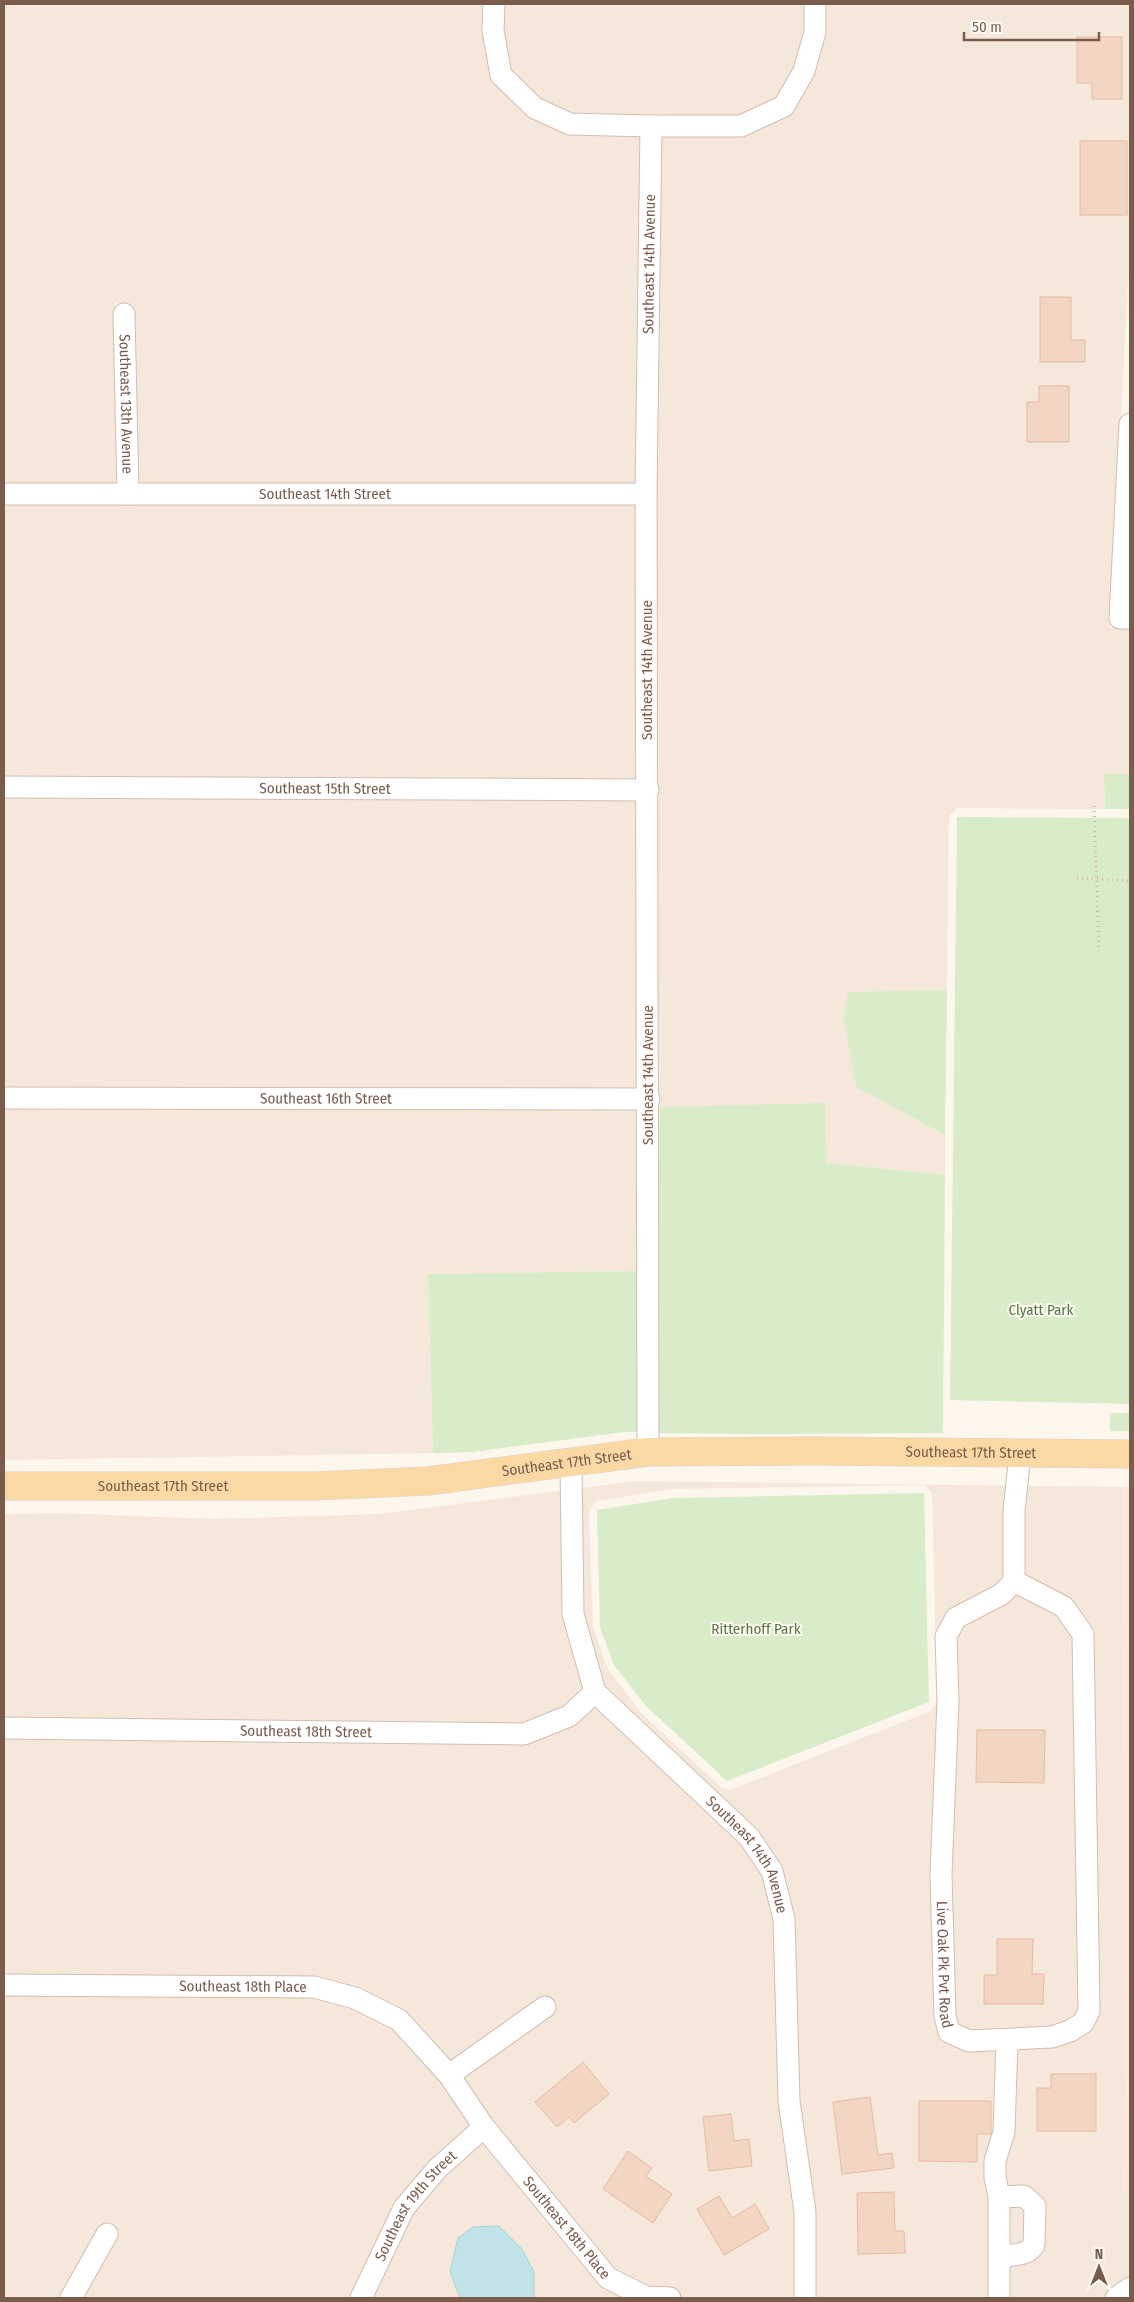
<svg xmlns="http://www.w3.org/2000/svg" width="1134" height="2302" viewBox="0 0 1134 2302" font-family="'Fira Sans Condensed',sans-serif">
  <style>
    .residential { fill: #f5e8da; fill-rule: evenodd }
    .commercial { fill: #fde8e0 }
    .green { fill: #d8ecc9 }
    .water { fill: #bfe3e8; stroke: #a5d3da }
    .building { fill: #f3d5c3; stroke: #e6bba3 }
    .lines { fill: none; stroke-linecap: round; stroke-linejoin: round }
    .minor-casing { stroke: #d1beb0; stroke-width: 23 }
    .major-casing { stroke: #dad1cd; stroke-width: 29 }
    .path { stroke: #d9b8a5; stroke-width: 3; stroke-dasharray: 1 4; stroke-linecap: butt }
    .minor { stroke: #fff; stroke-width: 21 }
    .major { stroke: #fbd9a5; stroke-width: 28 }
    .labels { text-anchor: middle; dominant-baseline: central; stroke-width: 4; stroke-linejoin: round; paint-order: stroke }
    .street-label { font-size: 15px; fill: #7a5c4d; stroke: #fffaf3 }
    .park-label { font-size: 15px; fill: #537a41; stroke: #fffaf3 }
  </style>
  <rect width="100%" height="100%" fill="#fdf6ec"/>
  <g class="residential">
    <polygon points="4,4 485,4 492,77 569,134 642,137 637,483 137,484 133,304 115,303 118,484 4,484"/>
    <polygon points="503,4 806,4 806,30 795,66 778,98 739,116 571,113 540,99 510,69 503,29"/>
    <polygon points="824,4 1130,4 1130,247 1110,627 1130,629 1130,774 1104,774 1105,809 957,808 949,816 947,990 848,993 856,1087 945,1135 945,1175 825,1163 825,1103 658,1150 655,494 660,137 741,137 788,116"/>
    <polygon points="637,504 638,779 4,776 4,505"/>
    <polygon points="4,797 639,800 639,1089 4,1087"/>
    <polygon points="4,1108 639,1110 639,1271 428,1274 433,1453 4,1460"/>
    <path d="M 636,1481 L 1122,1487 L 1126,2091 L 1123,2192 L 1130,2192 L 1130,2298 L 534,2298 L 534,2271 L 522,2249 L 499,2226 L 473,2227 L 450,2272 L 460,2298 L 4,2298 L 4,1514 L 60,1513 L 212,1519 L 379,1514 ZM 924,1485 L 932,1493 L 937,1702 L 931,1711 L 730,1790 L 722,1788 L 641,1713 L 607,1668 L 593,1627 L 589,1511 L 596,1501 L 673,1489 Z"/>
  </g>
  <polygon class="commercial" points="1122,1487 1130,1487 1130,2192 1123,2192 1126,2091"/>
  <g class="green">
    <polygon points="1104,774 1130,774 1130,809 1105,809"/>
    <polygon points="957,817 1130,818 1130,1404 950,1400"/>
    <polygon points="947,990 945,1135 856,1087 844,1019 848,992"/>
    <polygon points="825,1103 826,1163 945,1175 943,1433 746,1434 657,1433 658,1150 660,1107"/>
    <polygon points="639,1271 638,1432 624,1432 473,1452 433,1453 428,1274"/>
    <rect x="1110" y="1413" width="20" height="18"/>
    <polygon points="924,1493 929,1702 727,1781 646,1706 614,1665 600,1627 597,1510 673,1498"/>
  </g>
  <polygon class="water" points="499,2226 522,2249 534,2272 534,2298 460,2298 450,2272 458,2238 473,2227"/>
  <g class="building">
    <polygon points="1077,37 1122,37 1122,99 1092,99 1092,83 1077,83"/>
    <rect x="1080" y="141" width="47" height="74"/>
    <polygon points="1040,297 1071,297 1071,340 1085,340 1085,362 1040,362"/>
    <polygon points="1039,386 1069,386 1069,442 1027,442 1027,402 1039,402"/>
    <polygon points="977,1730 1045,1730 1044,1783 976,1782"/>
    <polygon points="997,1939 1033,1939 1032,1974 1044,1974 1043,2004 984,2004 984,1975 997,1975"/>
    <polygon points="583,2062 609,2094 574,2123 569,2117 557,2127 535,2102"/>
    <polygon points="1051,2074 1096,2074 1096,2131 1037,2131 1037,2088 1051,2088"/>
    <polygon points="870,2097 878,2155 892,2153 894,2168 842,2174 833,2102"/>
    <polygon points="919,2101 991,2101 991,2134 977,2134 977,2162 919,2161"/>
    <polygon points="731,2114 734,2141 749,2139 752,2166 709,2171 703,2117"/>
    <polygon points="628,2151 652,2168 646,2176 672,2194 653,2223 603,2189"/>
    <polygon points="894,2192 895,2231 904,2231 905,2253 858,2254 857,2193"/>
    <polygon points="719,2196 732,2218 755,2204 769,2229 724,2255 697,2209"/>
  </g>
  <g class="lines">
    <g class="minor-casing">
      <g id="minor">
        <polyline points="494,4 493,30 501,75 535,108 570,124 651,126 741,126 784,106 804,71 815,32 815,4"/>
        <path id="s1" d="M 124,314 L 128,494"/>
        <polyline points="1130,424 1120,618 1130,618"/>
        <path id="s2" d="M 4,494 L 646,494"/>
        <path id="s3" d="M 4,787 L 648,790"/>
        <path id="s4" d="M 4,1098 L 649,1099"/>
        <path id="s5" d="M 648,1452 L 646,494 L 651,126"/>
        <path id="s6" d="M 571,1463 L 573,1614 L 595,1692 L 749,1837 L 772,1871 L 784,1919 L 789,2101 L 805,2212 L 805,2298"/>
        <path id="s7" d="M 1014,1581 L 1002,1594 L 956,1618 L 946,1636 L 948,1701 L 941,1874 L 945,2016 L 949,2032 L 969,2041 L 1052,2037 L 1070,2031 L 1083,2023 L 1089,2011 L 1083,1634 L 1064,1607 L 1014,1581 L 1014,1511 L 1020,1454"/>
        <path id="s8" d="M 4,1728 L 524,1734 L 569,1716 L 595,1692"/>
        <path id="s9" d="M 4,1985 L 314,1987 L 355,1998 L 399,2020 L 449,2075 L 484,2127 L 608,2278 L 646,2297 L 670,2298"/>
        <polyline points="449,2075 545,2007"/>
        <path d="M 999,2197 L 1024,2196 L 1035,2206 L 1034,2245 C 1027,2256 1012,2255 999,2256"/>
        <polyline points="71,2298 107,2234"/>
        <path id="s10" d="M 361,2298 L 404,2208 L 437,2169 L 484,2127"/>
        <polyline points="999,2298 999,2197 995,2177 995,2161 1004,2132 1007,2040"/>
        <polyline points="1116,2298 1130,2288"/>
      </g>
    </g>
    <g class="major-casing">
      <g id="major">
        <path id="s11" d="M 4,1486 L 315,1486 L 428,1481 L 648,1452 L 815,1451 L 1130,1454"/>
      </g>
    </g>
    <g class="path">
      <polyline points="1094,806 1099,951"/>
      <polyline points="1077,878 1130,881"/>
    </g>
    <use href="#minor" class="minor"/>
    <use href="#major" class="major"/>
  </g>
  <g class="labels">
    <g class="street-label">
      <text stroke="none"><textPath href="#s5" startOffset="1188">Southeast 14th Avenue</textPath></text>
      <text stroke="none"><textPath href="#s1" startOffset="90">Southeast 13th Avenue</textPath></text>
      <text stroke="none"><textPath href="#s2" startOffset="321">Southeast 14th Street</textPath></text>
      <text transform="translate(647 670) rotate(-90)">Southeast 14th Avenue</text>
      <text stroke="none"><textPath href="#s3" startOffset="321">Southeast 15th Street</textPath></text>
      <text transform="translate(648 1075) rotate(-90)">Southeast 14th Avenue</text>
      <text stroke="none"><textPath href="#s4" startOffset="322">Southeast 16th Street</textPath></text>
      <text stroke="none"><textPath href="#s11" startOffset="969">Southeast 17th Street</textPath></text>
      <text stroke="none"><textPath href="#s11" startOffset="564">Southeast 17th Street</textPath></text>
      <text stroke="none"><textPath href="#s11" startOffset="159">Southeast 17th Street</textPath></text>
      <text stroke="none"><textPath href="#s8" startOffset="302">Southeast 18th Street</textPath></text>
      <text stroke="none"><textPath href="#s6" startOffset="458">Southeast 14th Avenue</textPath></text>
      <text stroke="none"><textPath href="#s7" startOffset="419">Live Oak Pk Pvt Road</textPath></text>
      <text stroke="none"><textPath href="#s9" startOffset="239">Southeast 18th Place</textPath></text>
      <text stroke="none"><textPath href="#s10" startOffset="108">Southeast 19th Street</textPath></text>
      <text stroke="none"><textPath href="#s9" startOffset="669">Southeast 18th Place</textPath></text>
    </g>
    <g class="park-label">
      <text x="1041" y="1310">Clyatt Park</text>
      <text x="756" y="1629">Ritterhoff Park</text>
    </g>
  </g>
  <rect width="1134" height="2302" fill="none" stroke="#7a5c4d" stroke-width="10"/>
  <g transform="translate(1099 2267)" stroke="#fffaf3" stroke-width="4" paint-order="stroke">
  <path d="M0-4L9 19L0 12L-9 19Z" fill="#7a5c4d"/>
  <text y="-8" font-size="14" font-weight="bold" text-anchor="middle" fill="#7a5c4d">N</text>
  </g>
  <path d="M964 32v8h135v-8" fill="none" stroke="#7a5c4d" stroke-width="2.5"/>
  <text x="972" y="32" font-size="15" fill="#7a5c4d" stroke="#fffaf3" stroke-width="4" paint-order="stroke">50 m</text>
</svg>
